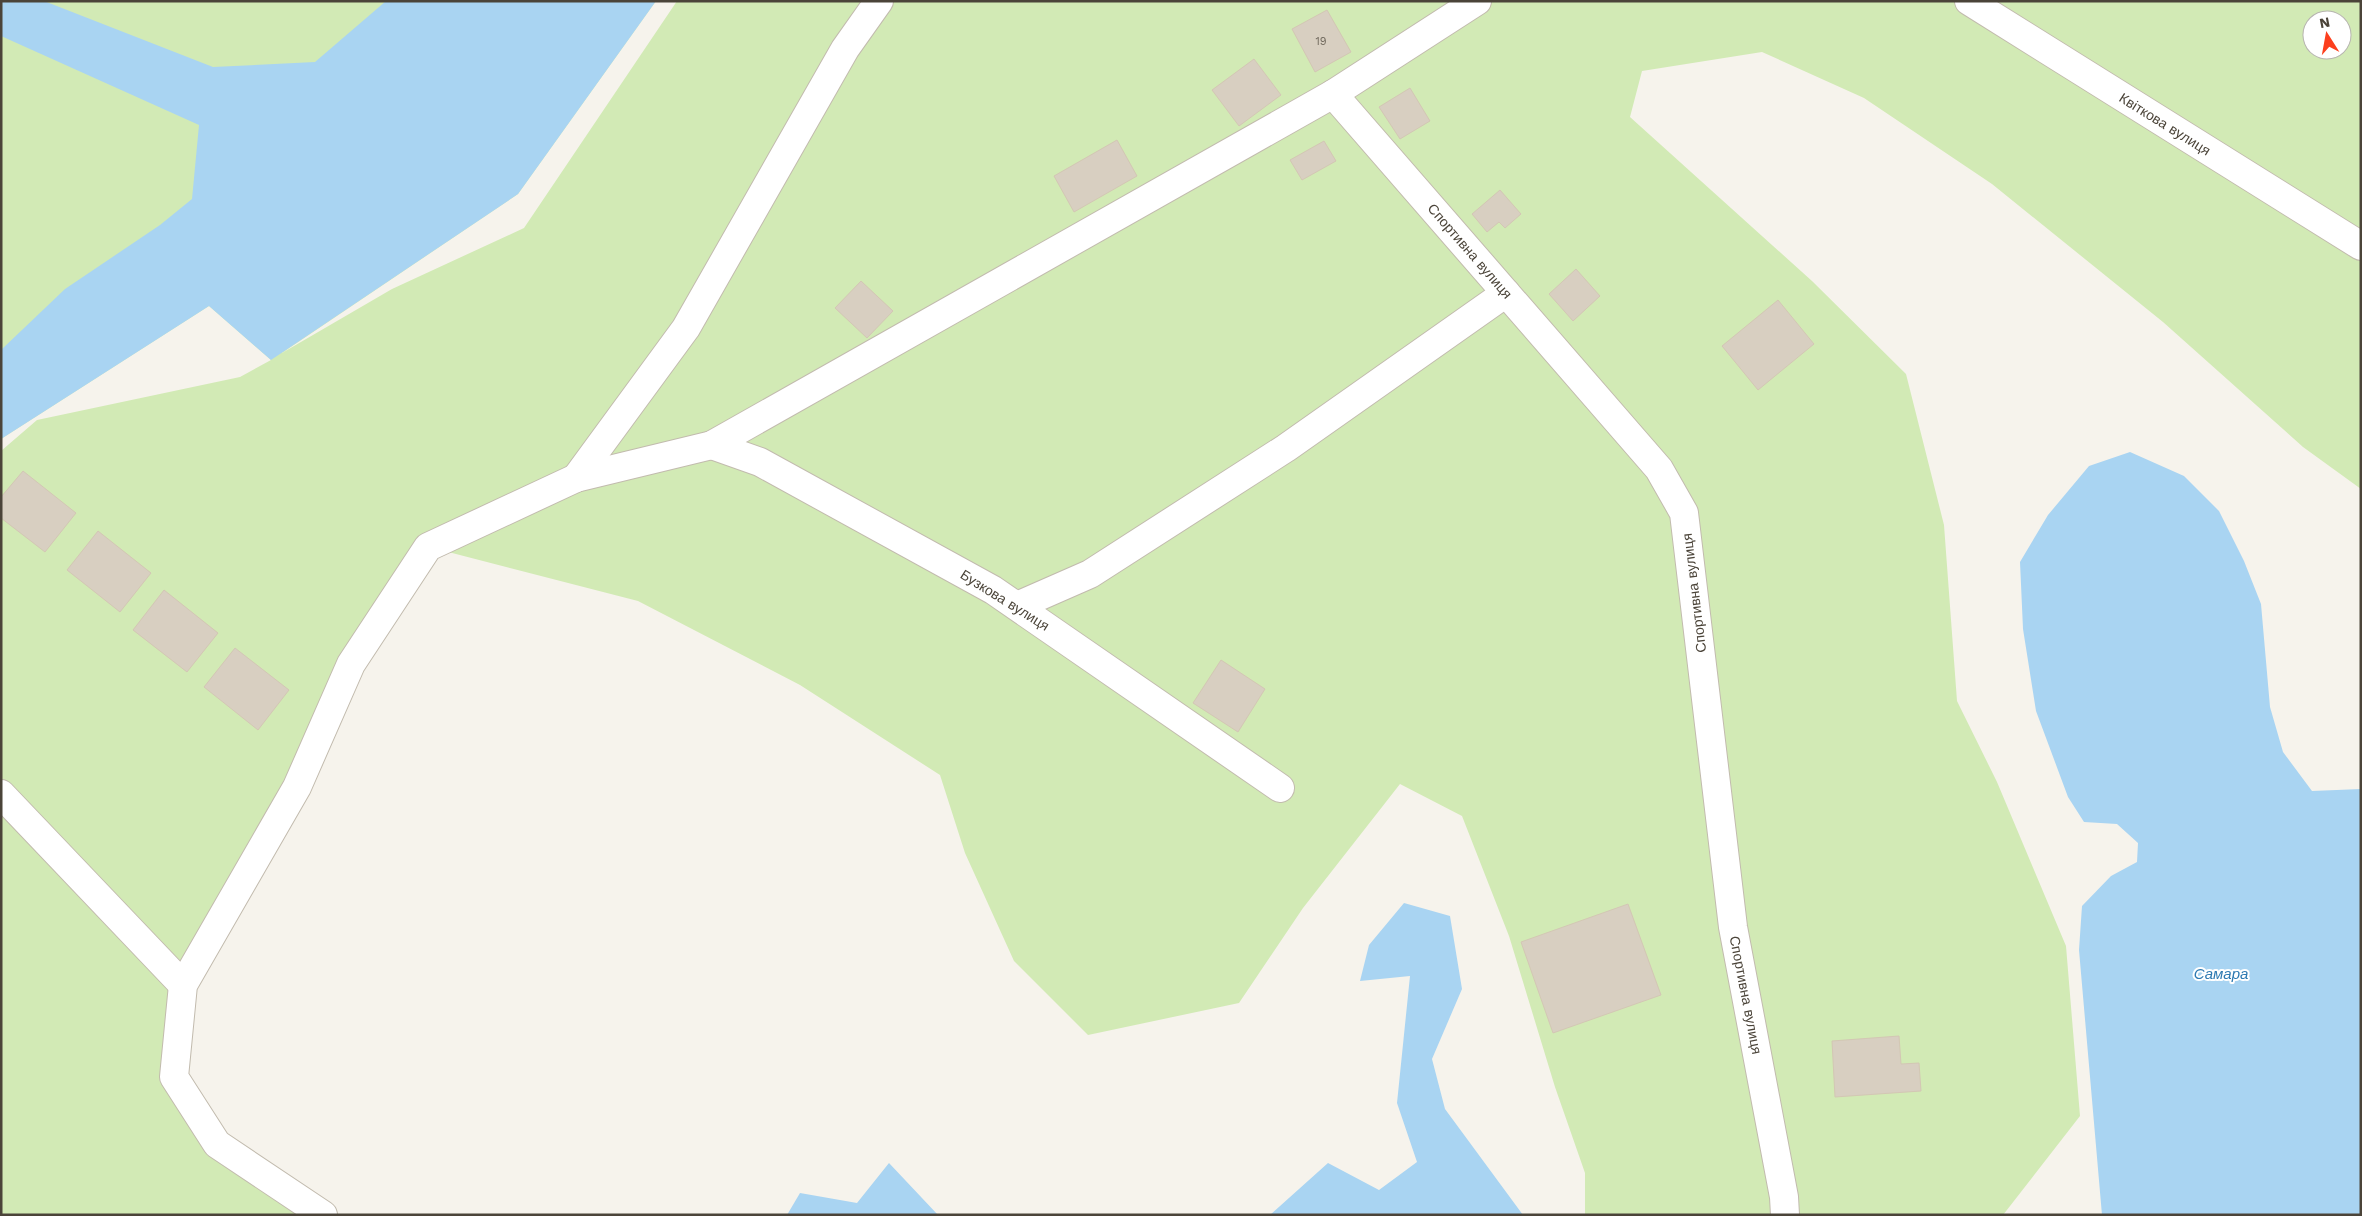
<svg xmlns="http://www.w3.org/2000/svg" width="2362" height="1216" viewBox="0 0 2362 1216" font-family="'Work Sans',sans-serif">
  <style>
    .green { fill: #d2eab5; fill-rule: evenodd }
    .water { fill: #a9d4f2 }
    .building { fill: #d8cfc1; stroke: #d3c7b4 }
    .lines { fill: none; stroke-linecap: round; stroke-linejoin: round }
    .minor-casing { stroke: #c2bbae; stroke-width: 30 }
    .minor { stroke: #fff; stroke-width: 28 }
    .labels { text-anchor: middle; dominant-baseline: central; stroke-width: 4; stroke-linejoin: round; paint-order: stroke }
    .number-label { font-size: 11px; fill: #6e675b }
    .street-label { font-size: 14px; fill: #4b4439; stroke: #fff }
    .water-label { font-size: 15px; font-style: italic; fill: #2e7ab2; stroke: #fff }
  </style>
  <rect width="100%" height="100%" fill="#f6f3ec"/>
  <path class="green" d="M 1,1 L 656,1 L 518,194 L 282,353 L 392,289 L 524,228 L 677,1 L 2361,1 L 2361,489 L 2303,447 L 2163,322 L 1992,184 L 1864,98 L 1762,52 L 1642,71 L 1630,117 L 1812,281 L 1906,374 L 1944,525 L 1957,701 L 1997,782 L 2066,946 L 2080,1116 L 2003,1215 L 1585,1215 L 1585,1173 L 1555,1087 L 1509,936 L 1462,816 L 1400,784 L 1303,908 L 1239,1003 L 1088,1035 L 1014,961 L 965,853 L 940,775 L 800,685 L 638,601 L 429,547 L 183,985 L 174,1077 L 217,1144 L 323,1215 L 1,1215 L 1,451 L 37,420 L 240,377 L 271,360 L 209,306 L 1,439 ZM 2312,20 L 2342,20 L 2342,50 L 2312,50 Z"/>
  <g class="water">
    <polygon points="1,1 44,1 213,67 315,62 386,1 656,1 518,194 271,360 209,306 1,439 1,350 65,289 160,225 192,199 199,125 1,36"/>
    <polygon points="2130,452 2184,476 2219,511 2244,561 2261,604 2270,707 2283,752 2312,791 2361,789 2361,1215 2102,1215 2079,950 2082,906 2111,876 2137,862 2138,843 2117,824 2084,822 2068,797 2036,711 2023,629 2020,562 2048,515 2089,466"/>
    <polygon points="1404,903 1450,916 1462,989 1432,1059 1445,1109 1523,1215 1270,1215 1328,1163 1379,1190 1417,1162 1397,1103 1410,976 1360,981 1369,945"/>
    <polygon points="889,1163 938,1215 787,1215 800,1193 857,1203"/>
  </g>
  <g class="building">
    <polygon points="1327,10 1351,52 1315,72 1292,29"/>
    <polygon points="1254,59 1281,95 1239,126 1212,90"/>
    <polygon points="1410,88 1430,121 1400,139 1379,107"/>
    <polygon points="1117,140 1137,176 1074,212 1054,176"/>
    <polygon points="1324,141 1336,161 1302,180 1290,160"/>
    <polygon points="1500,190 1521,214 1505,228 1499,222 1487,232 1472,214"/>
    <polygon points="1576,269 1600,296 1573,321 1549,294"/>
    <polygon points="861,281 893,311 867,338 835,308"/>
    <polygon points="1778,300 1814,344 1758,390 1722,346"/>
    <polygon points="23,471 76,513 45,552 1,518 1,497"/>
    <polygon points="98,531 151,573 120,612 67,570"/>
    <polygon points="164,590 218,633 187,672 133,630"/>
    <polygon points="235,648 289,690 258,730 204,687"/>
    <polygon points="1221,660 1265,689 1238,732 1193,703"/>
    <polygon points="1628,904 1661,995 1553,1033 1521,942"/>
    <polygon points="1899,1036 1901,1064 1919,1063 1921,1091 1835,1097 1832,1041"/>
  </g>
  <g class="lines">
    <g class="minor-casing">
      <g id="minor">
        <polyline points="1969,1 2361,246"/>
        <polyline points="1333,94 1659,469 1684,513 1733,927 1784,1197 1785,1215"/>
        <polyline points="712,445 760,462 993,590 1280,788"/>
        <polyline points="576,478 686,328 845,49 879,1"/>
        <polyline points="1017,606 1090,574 1286,448 1506,293"/>
        <polyline points="1,794 183,985"/>
        <polyline points="323,1215 217,1144 174,1077 183,985 297,787 351,664 428,547 576,478 712,445 1333,94 1477,1"/>
      </g>
    </g>
    <use href="#minor" class="minor"/>
  </g>
  <g class="labels">
    <g class="number-label">
      <text x="1321" y="41">19</text>
    </g>
    <g class="street-label">
      <text transform="translate(2165 124) rotate(32)">Квіткова вулиця</text>
      <text transform="translate(1470 251) rotate(49)">Спортивна вулиця</text>
      <text transform="translate(1694 593) rotate(-97)">Спортивна вулиця</text>
      <text transform="translate(1005 600) rotate(32)">Бузкова вулиця</text>
      <text transform="translate(1746 995) rotate(79)">Спортивна вулиця</text>
    </g>
    <g class="water-label">
      <text x="2221" y="974">Самара</text>
    </g>
  </g>
  <rect width="2362" height="1216" fill="none" stroke="#4b4439" stroke-width="5"/>
  <g transform="translate(2327 35) rotate(349)"><circle r="24" fill="#ffffff" stroke="#b7b4b0"/>
  <path d="M0-4L9 19L0 12L-9 19Z" fill="#fc3f1d"/>
  <text y="-8" font-size="14" font-weight="bold" text-anchor="middle" fill="#4b4439">N</text>
  </g>
</svg>
